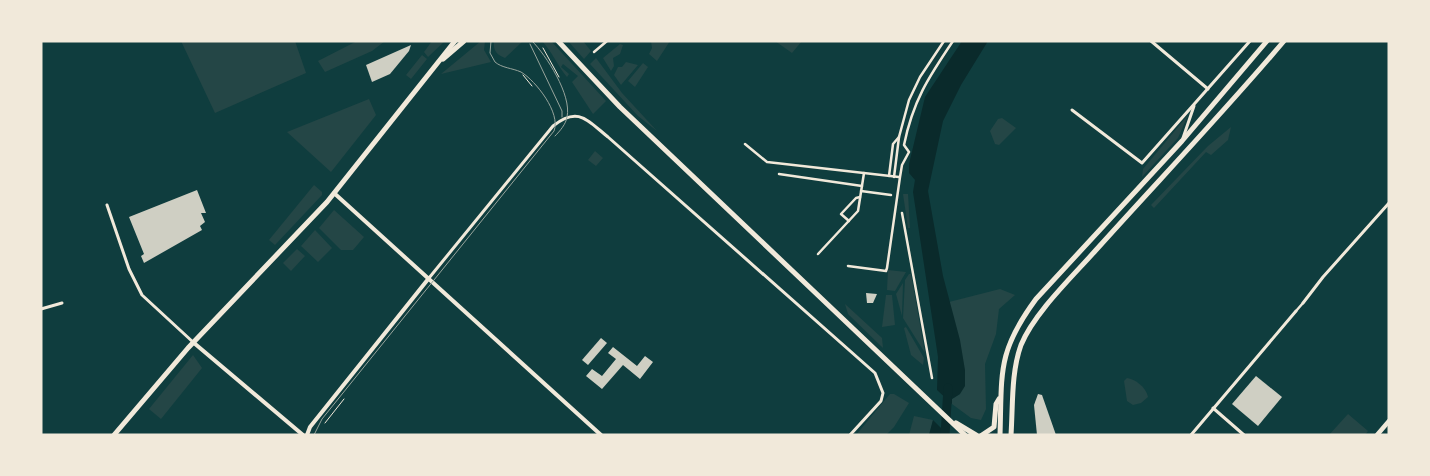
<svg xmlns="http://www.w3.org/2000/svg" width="1430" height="476" viewBox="0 0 1430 476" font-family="'DM Sans',sans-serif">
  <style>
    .green { fill: #244646 }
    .water { fill: #0a2a2b }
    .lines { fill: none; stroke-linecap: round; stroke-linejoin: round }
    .river { stroke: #0a2a2b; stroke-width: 9 }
    .building { fill: #cfcfc3 }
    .path { stroke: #f1e9da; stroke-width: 1 }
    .pedestrian { stroke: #f1e9da; stroke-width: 2.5 }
    .minor { stroke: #f1e9da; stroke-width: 3 }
    .tertiary { stroke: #f1e9da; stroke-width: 4 }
    .secondary { stroke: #f1e9da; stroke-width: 4.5 }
    .primary { stroke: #f1e9da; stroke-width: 5 }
    .tram { stroke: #97a49c; stroke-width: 1 }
  </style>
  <rect width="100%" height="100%" fill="#0f3d3e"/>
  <g class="green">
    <polygon points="181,41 295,41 306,73 215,113"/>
    <polygon points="357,41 385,41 372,51 325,72 318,61"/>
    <polygon points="432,41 445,41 428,57 424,52"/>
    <polygon points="481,41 485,41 484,50 491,62 441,74"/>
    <path d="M 494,41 L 523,41 L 505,58 C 496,55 493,50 494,41 Z"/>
    <path d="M 542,41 L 551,41 L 606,101 L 593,114 L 572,82 L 578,76 L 563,64 L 561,67 L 569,74 L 567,77 C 557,65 553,53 542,41 Z"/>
    <polygon points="568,41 583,41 591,51 584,59"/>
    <polygon points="651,41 670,41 657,61 649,54 652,48"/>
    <polygon points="775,41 802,41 792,53"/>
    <polygon points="620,44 623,45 620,54 613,58 614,66 611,71 603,58"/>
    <polygon points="422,55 427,59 411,79 406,75"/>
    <polygon points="596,58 622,93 657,131 638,116 590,64"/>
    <polygon points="626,62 638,65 621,85 614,75 618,67 622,67"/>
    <polygon points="643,63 648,67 635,87 628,81"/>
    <polygon points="369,99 376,115 331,172 287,132"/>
    <polygon points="1188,115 1178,138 1142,177 1143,169"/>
    <polygon points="1002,118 1016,128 999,145 995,144 990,131 998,119"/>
    <polygon points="1231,127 1228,140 1211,155 1206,152 1154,208 1151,205 1208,146"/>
    <polygon points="595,151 603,158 596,166 588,160"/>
    <polygon points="314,185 322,192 322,195 275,245 269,240"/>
    <polygon points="903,194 908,194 910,228 908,228"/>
    <polygon points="334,210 364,237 353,250 341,250 319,228"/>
    <polygon points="315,230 332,248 318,262 301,246"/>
    <polygon points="297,249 305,256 291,271 283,263"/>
    <polygon points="888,270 906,272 895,291 887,290"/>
    <polygon points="909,274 911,274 925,353 903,318 905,280"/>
    <polygon points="903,283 902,316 896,294"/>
    <polygon points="1000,289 1015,295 999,309 996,334 985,364 986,409 981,420 971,418 952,404 952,399 960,394 949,302"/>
    <polygon points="886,295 892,295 895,325 882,327"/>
    <polygon points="845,304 882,338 883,348 848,314"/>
    <polygon points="906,327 924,358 923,365 911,355 904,328"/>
    <polygon points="193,355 202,368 161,419 149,409"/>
    <path d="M 1127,378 C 1135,379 1146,387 1148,397 L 1141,403 L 1133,405 L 1127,401 L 1124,381 Z"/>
    <polygon points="890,394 894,394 909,403 894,427 886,435 856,435"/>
    <polygon points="1348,414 1368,431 1365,435 1329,435"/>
    <polygon points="914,416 933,420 929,435 909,435"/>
  </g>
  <g class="water">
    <polygon points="962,41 988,41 961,85 943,121 928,191 943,276 960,340 965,370 965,386 960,394 952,399 952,404 937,390 938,357 913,192 915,180 909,173 909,164 925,97"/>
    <polygon points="933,420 948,435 929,435"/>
  </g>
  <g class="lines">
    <polyline class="river" points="945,435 948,388"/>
  </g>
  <g class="building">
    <polygon points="411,45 409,51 390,74 372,82 366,65"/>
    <polygon points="197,190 206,213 201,213 205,222 200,226 202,230 144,263 141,256 144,254 129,217"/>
    <polygon points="866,293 877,294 873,303 867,303"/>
    <polygon points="601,338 607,343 588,365 582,360"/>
    <polygon points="613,347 637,366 645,356 653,362 640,379 623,365 602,389 586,376 592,369 602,376 616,359 608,353"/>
    <polygon points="1256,376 1282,397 1258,426 1232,404"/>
    <polygon points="1038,394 1042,395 1056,435 1037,435 1034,405"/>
  </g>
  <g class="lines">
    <g class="path">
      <polyline points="543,48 559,77"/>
      <polyline points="523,75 532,86"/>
      <polyline points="325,423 344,399"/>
    </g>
    <g class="pedestrian">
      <polyline points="594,52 607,41"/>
      <polyline points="745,144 767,162 899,177"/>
      <polyline points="779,174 862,186"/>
      <polyline points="889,176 893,144 899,137 909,100 920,77 944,41"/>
      <polyline points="894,177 899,137"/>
      <polyline points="861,191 891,195"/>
      <polyline points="902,213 932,378"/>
      <polyline points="849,221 841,214 856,198 860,197"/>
      <polyline points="818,254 858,211 864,173"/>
      <path d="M 848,266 L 886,271 L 887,268 L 900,177 L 902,165 L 909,152 L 904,145 C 913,101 928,78 953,41"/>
      <polyline points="1296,311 1303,303"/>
    </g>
    <g class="minor">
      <polyline points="1151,41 1208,89"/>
      <polyline points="1072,110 1142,163 1250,41"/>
      <polyline points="1183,138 1194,106"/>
      <polyline points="107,205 129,269 142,295 194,343"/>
      <path d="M 429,278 L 553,126 C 578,106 587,120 608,137 L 875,373 L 883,393 L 881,401 L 850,435"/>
      <polyline points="1303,303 1323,277 1389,203"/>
      <polyline points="41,309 62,303"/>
      <polyline points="1213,408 1244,435"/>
      <polyline points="1191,435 1296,311"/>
    </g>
    <g class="tertiary">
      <polyline points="334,193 601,435"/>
      <polyline points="194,343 303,435"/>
      <polyline points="307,435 310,427 429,278"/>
    </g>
    <polyline class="secondary" points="1377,435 1389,421"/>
    <g class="primary">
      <polyline points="558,41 620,107 965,435"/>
      <polyline points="443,59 464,41"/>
      <polyline points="956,423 976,435"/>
      <polyline points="114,435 188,348 327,202 455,41"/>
      <polyline points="982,435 994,427 996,404 999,399"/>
      <path d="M 1000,435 C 1002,372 997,352 1036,299 L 1182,141 L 1267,41"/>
      <path d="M 1011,435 C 1013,405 1011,373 1021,345 C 1034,313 1073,276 1096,250 C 1159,180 1223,113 1284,41"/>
    </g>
    <g class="tram">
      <path d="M 532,41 C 546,55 572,95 567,117 C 566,124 560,131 555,136"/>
      <polyline points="530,44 562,111 562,117"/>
      <path d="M 314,435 L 322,419 L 554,131 C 561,113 536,81 521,72 C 512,68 502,68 495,62 L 490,53 L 491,41"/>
    </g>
  </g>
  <rect width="1430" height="476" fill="none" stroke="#f1e9da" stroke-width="85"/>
</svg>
